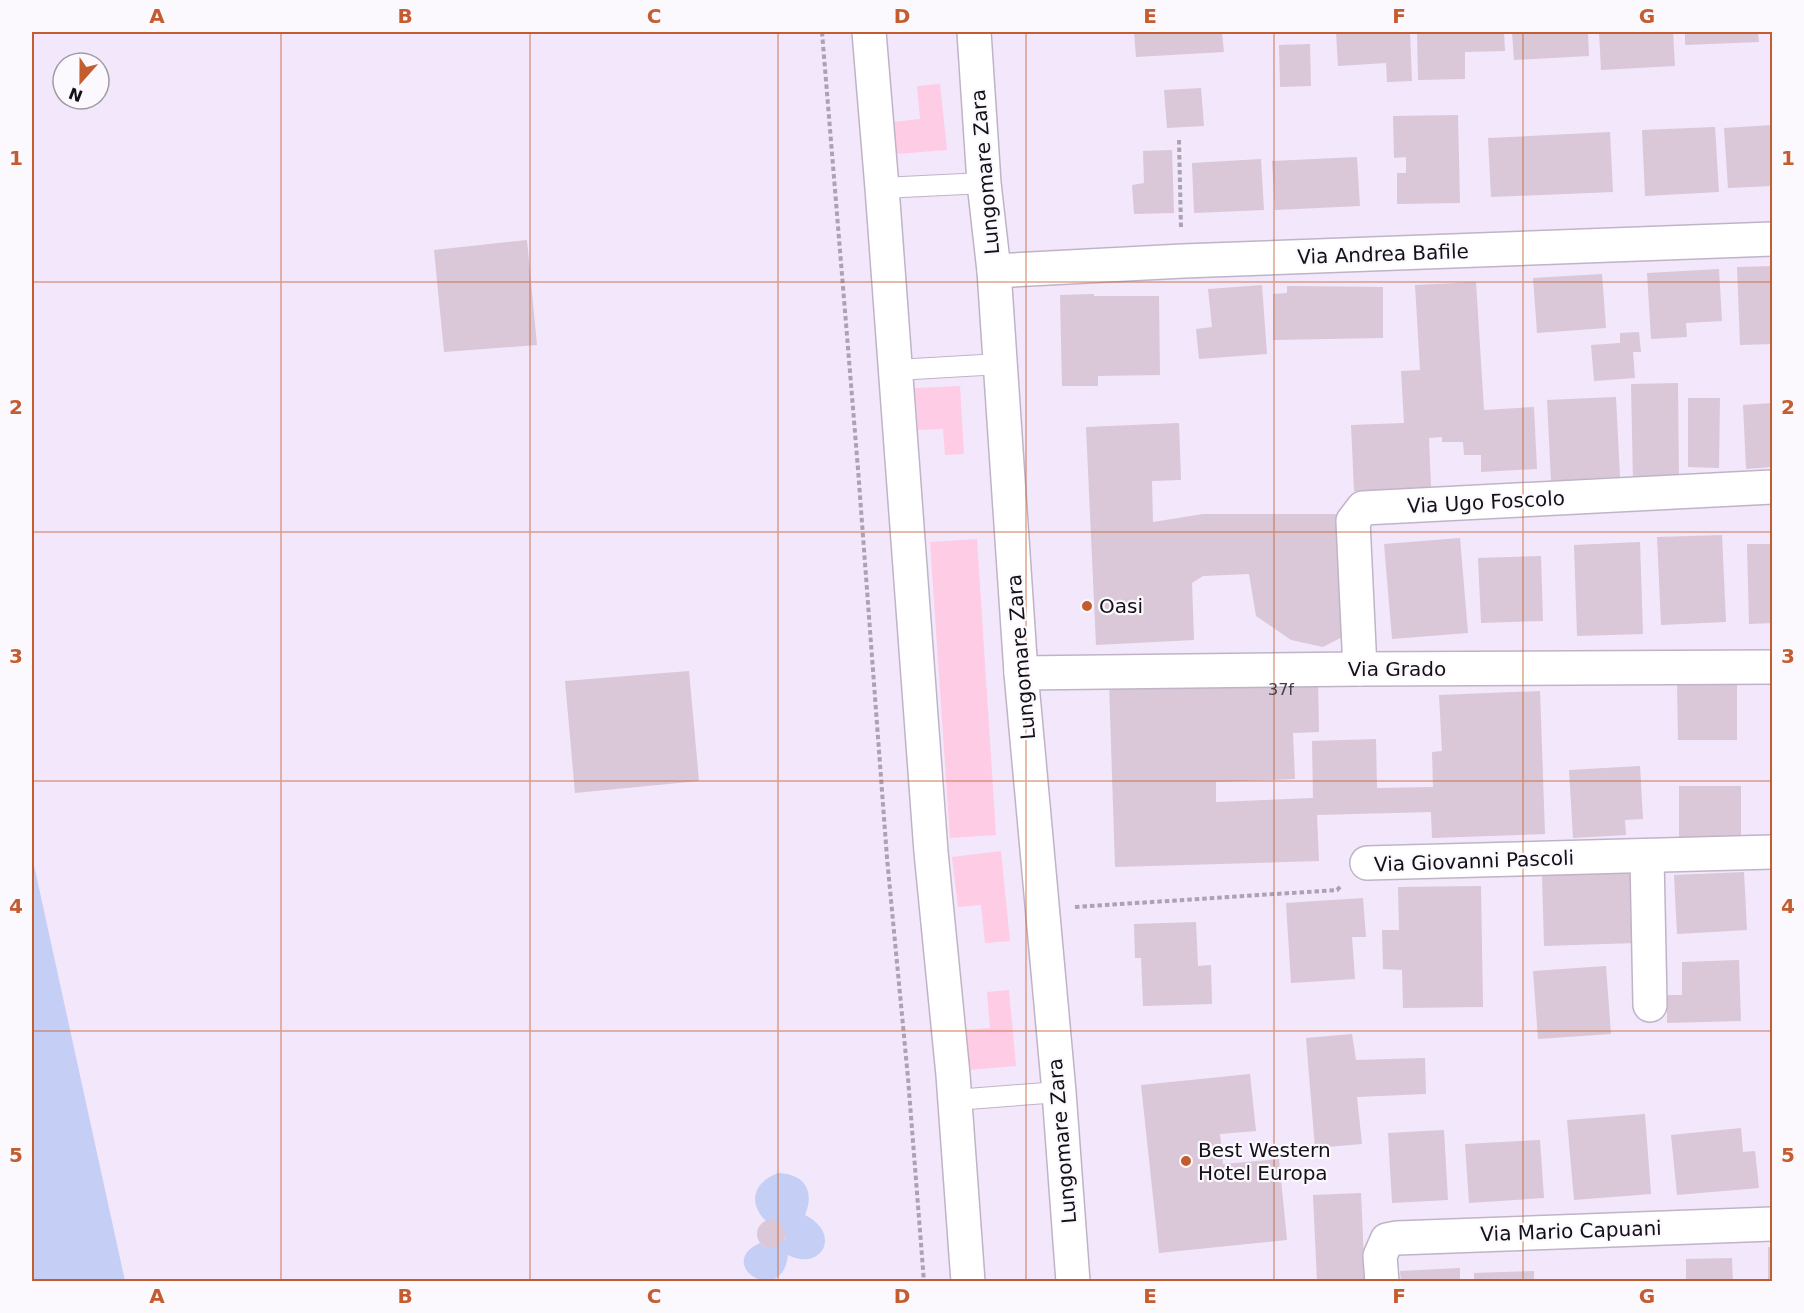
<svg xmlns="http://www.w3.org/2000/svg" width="1804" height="1313" viewBox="0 0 1804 1313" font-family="'DejaVu Sans',sans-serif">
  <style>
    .green { fill: #fecce4 }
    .water { fill: #c5cef5 }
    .building { fill: #dac7d8 }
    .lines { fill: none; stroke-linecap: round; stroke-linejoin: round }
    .lane-casing { stroke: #bfb4c7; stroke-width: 22 }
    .street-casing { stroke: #bfb4c7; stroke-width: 36 }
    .secondary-casing { stroke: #bfb4c7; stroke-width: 36 }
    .path { stroke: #aca2b3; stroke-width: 4; stroke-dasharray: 4.5 3; stroke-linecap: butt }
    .lane { stroke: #fff; stroke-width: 20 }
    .street { stroke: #fff; stroke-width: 33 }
    .secondary { stroke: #fff; stroke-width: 33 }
    .grid { fill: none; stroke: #c35c2e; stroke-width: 1.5; stroke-opacity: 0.55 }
    .poi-dot { fill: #c35c2e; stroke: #fbf9fd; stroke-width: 2 }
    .labels { text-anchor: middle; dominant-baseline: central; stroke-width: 4.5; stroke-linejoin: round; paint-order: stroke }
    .number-label { font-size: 16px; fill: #463e47 }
    .street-label { font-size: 20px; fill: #141017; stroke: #fbf9fd }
    .poi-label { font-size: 20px; fill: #141017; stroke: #fbf9fd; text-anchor: start }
    .neatline { fill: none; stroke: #c35c2e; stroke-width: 2 }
    .grid-label { font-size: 20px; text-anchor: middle; font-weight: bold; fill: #c35c2e }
  </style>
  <rect width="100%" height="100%" fill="#f3e7fc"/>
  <g class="green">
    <polygon points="940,84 947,150 896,154 893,122 920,119 917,86"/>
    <polygon points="960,386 964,454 945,455 943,429 918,430 915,388"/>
    <polygon points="977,539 996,835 950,838 930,542"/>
    <polygon points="1001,851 1010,941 985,943 981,905 958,907 952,857"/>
    <polygon points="1009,990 1016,1066 969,1070 965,1030 990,1028 987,992"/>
  </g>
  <g class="water">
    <polygon points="32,851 32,856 125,1281 32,1281"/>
    <path d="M 778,1173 C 805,1174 815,1191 805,1215 C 843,1234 821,1272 788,1255 C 782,1309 713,1264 760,1243 L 765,1247 L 777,1247 L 785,1238 L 782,1225 L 772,1220 L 766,1221 C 747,1202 754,1182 778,1173 Z"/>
  </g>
  <g class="building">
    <polygon points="1134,32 1222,32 1224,52 1136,57"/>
    <polygon points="1336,32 1410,32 1412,81 1387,82 1386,63 1338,66"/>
    <polygon points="1417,32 1504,32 1505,51 1465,52 1465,79 1418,80"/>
    <polygon points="1512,32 1588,32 1589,56 1514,60"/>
    <polygon points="1599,32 1673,32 1675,66 1601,70"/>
    <polygon points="1685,32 1758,32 1759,42 1685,45"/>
    <polygon points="1310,44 1311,86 1280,87 1279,45"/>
    <polygon points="1201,88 1204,126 1167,128 1164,90"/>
    <polygon points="1458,115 1460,203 1397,204 1397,173 1406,173 1406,157 1394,158 1393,116"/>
    <polygon points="1772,125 1772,186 1728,188 1724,128"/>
    <polygon points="1715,127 1719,192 1645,196 1642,130"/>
    <polygon points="1610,132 1613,192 1491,197 1488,138"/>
    <polygon points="1172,150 1174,213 1134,214 1132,185 1144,183 1143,151"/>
    <polygon points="1357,157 1360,206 1275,210 1272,161"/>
    <polygon points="1261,159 1264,210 1194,213 1192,163"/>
    <polygon points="527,240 537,345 444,352 434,250"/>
    <polygon points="1772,266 1772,344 1740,345 1737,267"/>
    <polygon points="1719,269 1722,321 1686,323 1687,337 1651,339 1647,273"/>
    <polygon points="1602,274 1606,328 1537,333 1533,278"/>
    <polygon points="1476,282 1484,410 1534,407 1537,469 1481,472 1481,455 1464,455 1463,442 1442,442 1442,437 1429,438 1431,487 1354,491 1351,425 1404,423 1401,371 1420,370 1415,285"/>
    <polygon points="1262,285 1267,354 1199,359 1196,329 1212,327 1208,289"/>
    <polygon points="1287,286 1383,287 1383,338 1273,340 1273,294 1287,293"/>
    <polygon points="1094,294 1094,296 1159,296 1160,375 1098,376 1098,386 1062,386 1060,295"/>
    <polygon points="1639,332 1641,352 1633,352 1635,378 1594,381 1591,345 1620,343 1620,333"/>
    <polygon points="1678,383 1679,481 1633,482 1631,384"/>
    <polygon points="1616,397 1620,477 1551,481 1547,400"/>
    <polygon points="1688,398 1720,398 1719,468 1688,467"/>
    <polygon points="1772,403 1772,467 1746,469 1743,405"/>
    <polygon points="1179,423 1181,480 1152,481 1153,522 1203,514 1339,514 1348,634 1323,647 1291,640 1256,616 1249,574 1203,576 1192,583 1194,640 1096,645 1086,427"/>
    <polygon points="1722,535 1726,622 1661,625 1657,537"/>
    <polygon points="1460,538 1468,633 1392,639 1384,544"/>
    <polygon points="1640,542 1643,634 1577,636 1574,545"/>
    <polygon points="1747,544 1772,544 1772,623 1749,624"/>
    <polygon points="1541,556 1543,621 1481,623 1478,558"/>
    <polygon points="689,671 699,781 575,793 565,681"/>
    <polygon points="1318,677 1319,732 1293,733 1295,779 1216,782 1216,802 1313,798 1312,741 1376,739 1377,788 1433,787 1432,752 1442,751 1439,695 1540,691 1545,834 1432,838 1431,812 1317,815 1319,861 1115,867 1109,683"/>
    <polygon points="1677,681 1737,681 1737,740 1678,740"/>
    <polygon points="1640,766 1643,819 1625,820 1626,835 1573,838 1569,770"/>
    <rect x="1679" y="786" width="62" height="54"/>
    <polygon points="1633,872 1635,943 1544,946 1542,875"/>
    <polygon points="1744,872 1747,930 1677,934 1674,875"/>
    <polygon points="1481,886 1483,1007 1403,1008 1402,970 1383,969 1382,930 1399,930 1398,887"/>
    <polygon points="1363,898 1366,937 1352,937 1355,979 1291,983 1286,903"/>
    <polygon points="1196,922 1198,966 1211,965 1212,1004 1143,1006 1141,958 1135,958 1134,924"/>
    <polygon points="1739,960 1741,1021 1667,1023 1667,995 1682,995 1682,962"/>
    <polygon points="1606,966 1611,1034 1538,1039 1533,971"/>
    <polygon points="1352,1034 1356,1060 1425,1058 1426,1094 1357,1097 1362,1144 1315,1148 1306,1038"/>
    <polygon points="1250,1074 1256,1131 1220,1134 1223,1164 1279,1159 1287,1240 1159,1253 1141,1085"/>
    <polygon points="1645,1114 1651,1194 1574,1200 1567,1120"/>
    <polygon points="1741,1128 1743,1152 1755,1151 1759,1188 1677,1195 1671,1135"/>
    <polygon points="1444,1130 1448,1200 1392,1203 1388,1133"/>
    <polygon points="1540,1140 1544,1198 1469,1203 1465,1144"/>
    <polygon points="1361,1193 1365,1282 1317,1282 1313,1195"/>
    <circle cx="771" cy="1234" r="14"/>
    <rect x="1768" y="1247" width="4" height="35"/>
    <polygon points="1732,1258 1733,1282 1686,1282 1686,1259"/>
    <polygon points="1460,1268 1460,1282 1401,1282 1400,1271"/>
    <polygon points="1534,1271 1534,1282 1474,1282 1474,1273"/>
  </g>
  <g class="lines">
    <g class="lane-casing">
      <g id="lane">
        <polyline points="882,188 984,183"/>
        <polyline points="896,370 1000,364"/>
        <polyline points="955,1100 1059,1092"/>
      </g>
    </g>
    <g class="street-casing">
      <g id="street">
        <polyline points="994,271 1183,261 1772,239"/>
        <polyline points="1360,669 1353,521 1363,508 1772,487"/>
        <polyline points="1021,673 1360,669 1772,667"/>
        <polyline points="1647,856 1650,1005"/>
        <polyline points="1367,863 1772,852"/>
        <polyline points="1382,1282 1380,1256 1387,1240 1397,1238 1772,1224"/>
      </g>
    </g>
    <g class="secondary-casing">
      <g id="secondary">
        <polyline points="869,32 882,188 931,852 953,1075 968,1282"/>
        <polyline points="974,32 984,183 994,271 1021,673 1059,1092 1073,1282"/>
      </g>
    </g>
    <g class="path">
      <polyline points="822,32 858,469 887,858 908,1078 924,1282"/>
      <polyline points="1179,140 1181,228"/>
      <polyline points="1075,907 1337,890 1342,885"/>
    </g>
    <use href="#lane" class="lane"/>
    <use href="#street" class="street"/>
    <use href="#secondary" class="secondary"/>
  </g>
  <path class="grid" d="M 281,32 L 281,1282M 530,32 L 530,1282M 778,32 L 778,1282M 1026,32 L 1026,1282M 1274,32 L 1274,1282M 1523,32 L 1523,1282M 32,282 L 1772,282M 32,532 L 1772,532M 32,781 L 1772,781M 32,1031 L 1772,1031"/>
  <g class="poi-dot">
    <circle cx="1087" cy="606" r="6"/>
    <circle cx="1186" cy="1161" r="6"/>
  </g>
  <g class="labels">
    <g class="number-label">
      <text x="1281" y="689">37f</text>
    </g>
    <g class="street-label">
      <text transform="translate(985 172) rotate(-95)">Lungomare Zara</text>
      <text transform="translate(1383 254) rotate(-2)">Via Andrea Bafile</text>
      <text transform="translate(1486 502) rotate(-3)">Via Ugo Foscolo</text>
      <text transform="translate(1021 657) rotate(-95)">Lungomare Zara</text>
      <text x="1397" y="669">Via Grado</text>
      <text transform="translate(1474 861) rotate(-2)">Via Giovanni Pascoli</text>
      <text transform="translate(1062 1141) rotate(-95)">Lungomare Zara</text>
      <text transform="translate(1571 1231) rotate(-2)">Via Mario Capuani</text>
    </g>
    <g class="poi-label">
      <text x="1099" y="606">Oasi</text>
      <text x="1198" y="1150">Best Western<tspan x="1198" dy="23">Hotel Europa</tspan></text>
    </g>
  </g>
  <rect width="1804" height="1313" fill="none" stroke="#fbf9fd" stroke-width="66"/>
  <g transform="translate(81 81) rotate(201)"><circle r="28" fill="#fbf9fd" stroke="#9f9ca1" stroke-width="1.5"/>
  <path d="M0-4.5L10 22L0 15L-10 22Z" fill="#c35c2e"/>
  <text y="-9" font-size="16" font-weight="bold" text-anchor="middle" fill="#141017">N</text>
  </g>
  <rect x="33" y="33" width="1738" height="1247" class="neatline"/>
  <g class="grid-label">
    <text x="157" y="23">A</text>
    <text x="405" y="23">B</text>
    <text x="654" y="23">C</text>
    <text x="902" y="23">D</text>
    <text x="1150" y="23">E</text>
    <text x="1399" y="23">F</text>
    <text x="1647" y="23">G</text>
    <text x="16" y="165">1</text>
    <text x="1788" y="165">1</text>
    <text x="16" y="414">2</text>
    <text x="1788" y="414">2</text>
    <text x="16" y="663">3</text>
    <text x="1788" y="663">3</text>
    <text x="16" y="913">4</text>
    <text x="1788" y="913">4</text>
    <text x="16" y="1162">5</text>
    <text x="1788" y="1162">5</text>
    <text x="157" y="1303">A</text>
    <text x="405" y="1303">B</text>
    <text x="654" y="1303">C</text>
    <text x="902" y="1303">D</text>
    <text x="1150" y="1303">E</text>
    <text x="1399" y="1303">F</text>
    <text x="1647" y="1303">G</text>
  </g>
</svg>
